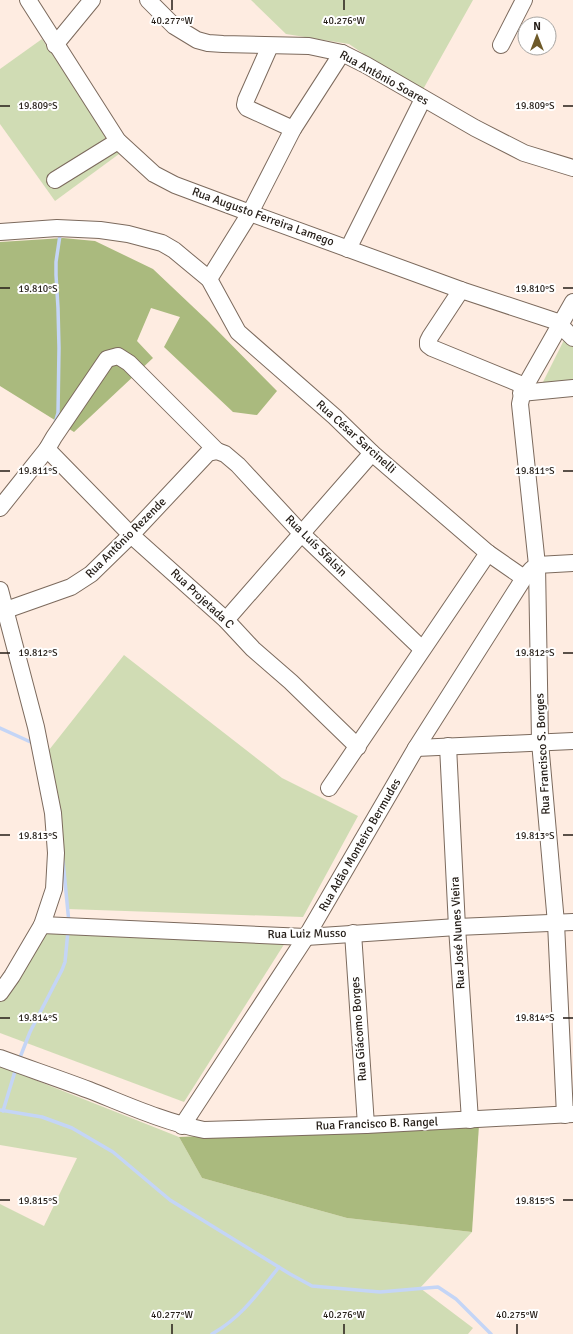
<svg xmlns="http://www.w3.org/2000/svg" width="573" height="1334" viewBox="0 0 573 1334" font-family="Signika,sans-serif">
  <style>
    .green { fill: #d0dcb4 }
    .forest { fill: #aaba7e }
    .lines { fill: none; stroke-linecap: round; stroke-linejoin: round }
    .stream { stroke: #c4d5f6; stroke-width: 3.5 }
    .minor-casing { stroke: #7c6a5d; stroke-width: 18 }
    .minor { stroke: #fff; stroke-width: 16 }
    .ticks { fill: none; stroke: #241d17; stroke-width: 1.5 }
    .labels { text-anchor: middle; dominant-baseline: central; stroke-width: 4; stroke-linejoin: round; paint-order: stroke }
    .street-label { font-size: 12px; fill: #241d17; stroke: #fff }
    .ticks-label { font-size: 10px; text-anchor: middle; fill: #241d17; stroke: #fff; stroke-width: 4; stroke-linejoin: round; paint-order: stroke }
  </style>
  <rect width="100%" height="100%" fill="#feece1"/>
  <g class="green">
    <polygon points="251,0 473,0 421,93 349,44 286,34"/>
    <polygon points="42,39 119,154 55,201 0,124 0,69"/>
    <polygon points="565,338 573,347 573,381 540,388"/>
    <polygon points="124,655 282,778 358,816 303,917 67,909 49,750"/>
    <polygon points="46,928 290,935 184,1102 0,1033 0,999"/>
    <polygon points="0,1066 179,1137 202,1178 347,1218 472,1232 420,1288 473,1328 468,1334 0,1334 0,1204 44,1226 77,1158 0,1145"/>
  </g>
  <g class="forest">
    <polygon points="63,238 95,241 153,269 209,322 277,391 257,415 233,412 164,347 180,317 151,308 137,341 153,358 74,432 0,386 0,242"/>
    <polygon points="479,1125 472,1232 347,1218 202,1178 179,1137"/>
  </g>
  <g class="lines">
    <g class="stream">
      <polyline points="55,423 58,413 59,348 58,308 56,275 56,262 60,235"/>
      <polyline points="0,728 35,744"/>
      <polyline points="63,861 69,923"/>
      <polyline points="19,1060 30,1032 62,970 65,962 68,931"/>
      <polyline points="0,1110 42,1117 72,1128 113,1152 170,1200 290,1274 312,1286 380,1292 438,1287 456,1299 491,1334"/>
      <polyline points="3,1111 16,1068"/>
      <path d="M 212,1334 C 242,1317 258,1293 279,1267"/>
    </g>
    <g class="minor-casing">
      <g id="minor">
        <polyline points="28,0 118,141 154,174 175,185 250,213 461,290 555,321 560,325 573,338"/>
        <polyline points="148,0 174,26 197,40 208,43 223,44 309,46 342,53 366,65 475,128 524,153 573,168"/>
        <polyline points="55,45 92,0"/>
        <polyline points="501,45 524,0"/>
        <polyline points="270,46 246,100 245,105 247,108 293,129"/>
        <polyline points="55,180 118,141"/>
        <polyline points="0,232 57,228 100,230 128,234 162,243 174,250 209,279 238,332 335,417 372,453 488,553 524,578"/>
        <polyline points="348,249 423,99"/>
        <polyline points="209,279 250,213 293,129 342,53"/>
        <polyline points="461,290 430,337 428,341 428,345 432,348 525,386"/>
        <polyline points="521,393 573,388"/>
        <polyline points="47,449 131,535 226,620 253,649 291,682 358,747"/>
        <polyline points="0,508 47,449 54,437 107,359 118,356 129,363 217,451"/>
        <polyline points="0,590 36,727 53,813 56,853 54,889 42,925 12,976 0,993"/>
        <polyline points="6,610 71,587 91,574 131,535 208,453 217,451 225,454 238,465 302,534 422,649"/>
        <polyline points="226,620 372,453"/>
        <polyline points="448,746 457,927 470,1120"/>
        <polyline points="416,748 573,741"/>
        <polyline points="329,788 488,553"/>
        <polyline points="42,925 306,937 457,927 573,922"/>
        <polyline points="353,933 366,1125"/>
        <path d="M 0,1058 C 30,1069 60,1079 89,1090 C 127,1105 164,1122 204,1130 L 366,1125 L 573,1114"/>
        <polyline points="565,1115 556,923 540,742 537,565 520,404 523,390 573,302"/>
        <polyline points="182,1126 306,937 416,748 524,578 531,570 537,565 573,563"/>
      </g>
    </g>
    <use href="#minor" class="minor"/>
  </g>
  <path class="ticks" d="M 172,0 L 172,10M 344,0 L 344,10M 0,106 L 10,106M 563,106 L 573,106M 0,288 L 10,288M 563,288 L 573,288M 0,471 L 10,471M 563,471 L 573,471M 0,653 L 10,653M 563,653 L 573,653M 0,835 L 10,835M 563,835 L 573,835M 0,1018 L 10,1018M 563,1018 L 573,1018M 0,1200 L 10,1200M 563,1200 L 573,1200M 172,1324 L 172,1334M 344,1324 L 344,1334M 517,1324 L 517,1334"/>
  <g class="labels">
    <g class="street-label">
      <text transform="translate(384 78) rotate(29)">Rua Antônio Soares</text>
      <text transform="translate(263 217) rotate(20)">Rua Augusto Ferreira Lamego</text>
      <text transform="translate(356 437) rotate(42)">Rua César Sarcinelli</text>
      <text transform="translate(126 538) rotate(-45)">Rua Antônio Rezende</text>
      <text transform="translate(316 546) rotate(45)">Rua Luís Sfalsin</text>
      <text transform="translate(202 599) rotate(43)">Rua Projetada C</text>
      <text transform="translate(543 754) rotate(-93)">Rua Francisco S. Borges</text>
      <text transform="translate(360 845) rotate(-60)">Rua Adão Monteiro Bermudes</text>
      <text transform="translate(458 933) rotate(-93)">Rua José Nunes Vieira</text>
      <text transform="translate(307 934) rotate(-1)">Rua Luiz Musso</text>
      <text transform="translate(359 1029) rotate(-94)">Rua Giácomo Borges</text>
      <text transform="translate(377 1124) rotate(-2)">Rua Francisco B. Rangel</text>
    </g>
  </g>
  <g class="ticks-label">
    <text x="172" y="24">40.277°W</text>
    <text x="344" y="24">40.276°W</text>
    <text x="38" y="109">19.809°S</text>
    <text x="535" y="109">19.809°S</text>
    <text x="38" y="292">19.810°S</text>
    <text x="535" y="292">19.810°S</text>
    <text x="38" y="474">19.811°S</text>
    <text x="535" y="474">19.811°S</text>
    <text x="38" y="656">19.812°S</text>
    <text x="535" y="656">19.812°S</text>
    <text x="38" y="839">19.813°S</text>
    <text x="535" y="839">19.813°S</text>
    <text x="38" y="1021">19.814°S</text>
    <text x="535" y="1021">19.814°S</text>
    <text x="38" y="1204">19.815°S</text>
    <text x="535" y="1204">19.815°S</text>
    <text x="172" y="1318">40.277°W</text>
    <text x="344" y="1318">40.276°W</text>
    <text x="517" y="1318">40.275°W</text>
  </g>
  <g transform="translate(537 36)"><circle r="19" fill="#ffffff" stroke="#a7a5a2"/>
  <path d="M0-3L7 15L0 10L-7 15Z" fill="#6e5a29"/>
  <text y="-6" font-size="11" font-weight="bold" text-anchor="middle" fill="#241d17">N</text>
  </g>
</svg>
